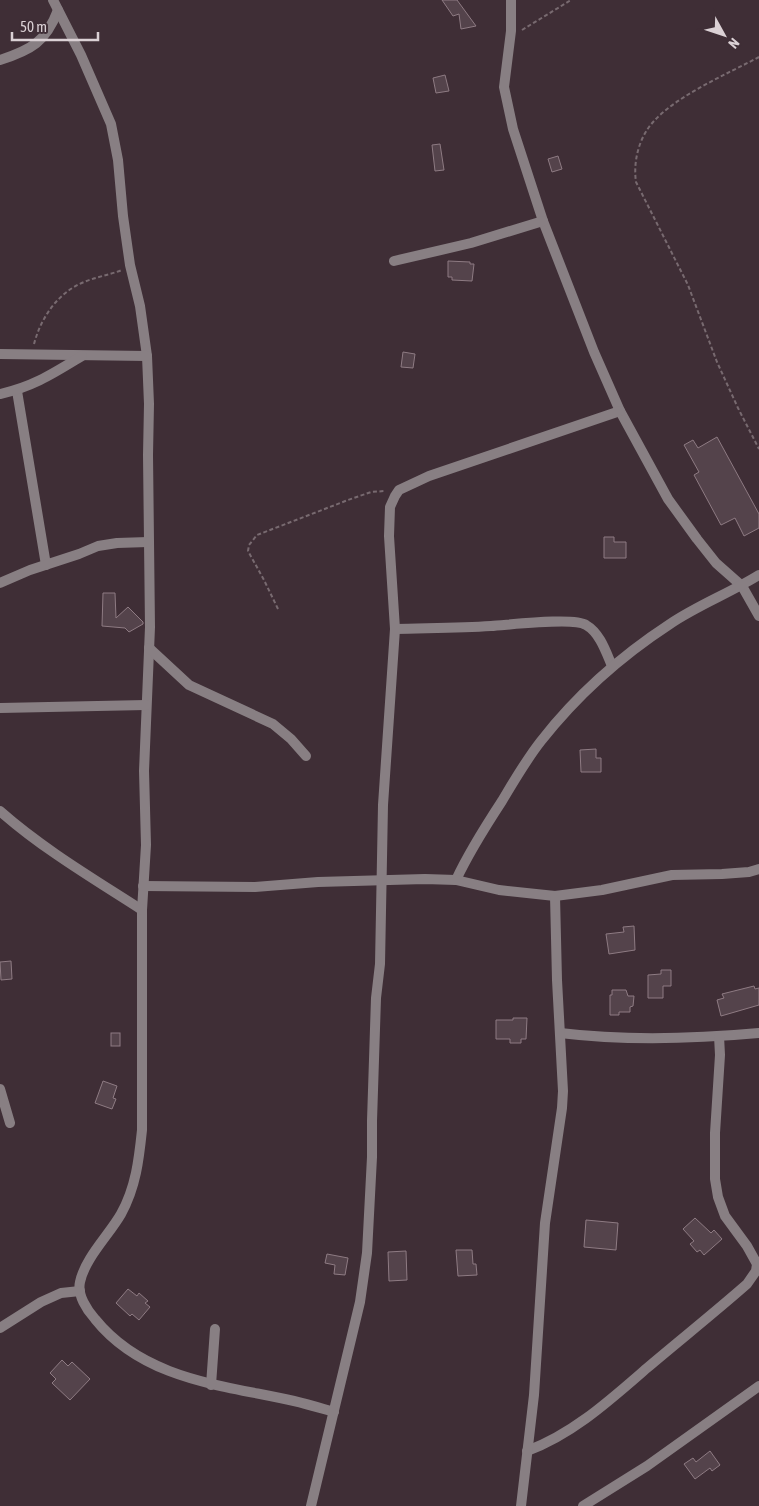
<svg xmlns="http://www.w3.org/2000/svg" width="759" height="1506" viewBox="0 0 759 1506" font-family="'Asap Condensed',sans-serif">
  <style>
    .building { fill: #54434b; stroke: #8e7b83 }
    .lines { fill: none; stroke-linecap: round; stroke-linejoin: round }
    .path { stroke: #786a70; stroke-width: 2; stroke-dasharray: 4 2.5; stroke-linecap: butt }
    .street { stroke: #887f83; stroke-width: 10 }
  </style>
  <rect width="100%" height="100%" fill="#3f2e36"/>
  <g class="building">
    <polygon points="442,0 457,0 476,26 461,29 459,14 453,16"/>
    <polygon points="445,75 449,91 436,93 433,78"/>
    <polygon points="440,144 444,170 435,171 432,145"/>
    <polygon points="558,156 562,169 552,172 548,159"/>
    <polygon points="448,261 470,262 470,264 474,264 472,281 452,280 452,277 448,277"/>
    <polygon points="403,352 415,354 413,368 401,367"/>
    <polygon points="717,437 759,514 759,528 744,536 735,518 721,525 694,475 699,472 684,445 693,440 698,448"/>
    <polygon points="604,537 614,537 614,542 626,542 626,558 604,558"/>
    <polygon points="103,593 115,593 116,618 128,607 143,622 143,624 129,632 125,628 102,626"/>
    <polygon points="596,749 596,758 601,758 601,772 581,772 580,750"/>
    <polygon points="634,926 635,950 609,954 606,934 624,932 623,927"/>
    <polygon points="11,961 12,979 1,980 0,962"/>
    <polygon points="661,970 671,970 671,986 663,986 663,998 648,998 648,975 661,974"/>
    <polygon points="754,986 755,989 759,988 759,1005 721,1016 717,1000 724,998 722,994"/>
    <polygon points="612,990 626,990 628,996 634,996 633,1006 630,1007 630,1012 619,1012 619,1015 610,1015 610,995 612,995"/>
    <polygon points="513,1018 527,1018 526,1039 521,1039 521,1043 510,1043 510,1039 496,1039 496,1020 513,1020"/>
    <rect x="111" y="1033" width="9" height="13"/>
    <polygon points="103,1081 117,1086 113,1098 116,1099 112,1109 95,1103"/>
    <polygon points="695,1218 711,1233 714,1230 722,1239 704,1255 700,1250 697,1252 690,1244 694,1241 683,1229"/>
    <polygon points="586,1220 618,1223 616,1250 584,1247"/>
    <polygon points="456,1250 472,1250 473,1264 476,1264 477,1275 458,1276"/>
    <polygon points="406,1251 407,1280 389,1281 388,1252"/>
    <polygon points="327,1254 348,1258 345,1275 334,1274 335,1265 325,1263"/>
    <polygon points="128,1289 137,1296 139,1293 148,1301 145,1303 150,1307 139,1320 132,1314 130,1316 116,1303"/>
    <polygon points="62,1360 68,1366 72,1362 90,1379 70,1400 52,1383 56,1379 50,1373"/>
    <polygon points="710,1451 720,1465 712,1471 710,1468 695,1479 684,1464 693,1458 696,1462"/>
  </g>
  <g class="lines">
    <g class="path">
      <polyline points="522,30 571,0"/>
      <path d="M 759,57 C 727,74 678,95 654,121 C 639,137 633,161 636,182 L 688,285 L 717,362 L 738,408 L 759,449"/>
      <path d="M 34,344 C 41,318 57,293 84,282 C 96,277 109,275 122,270"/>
      <polyline points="278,609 264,580 248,551 249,545 257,535 348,500 371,492 385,491"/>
    </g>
    <g class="street">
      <path d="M 53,0 L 81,55 L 111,124 L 118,160 L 123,216 L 130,265 L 140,306 L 147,356 L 149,404 L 148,455 L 150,627 L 144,771 L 146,845 L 142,910 L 142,1130 C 139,1159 136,1187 121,1214 C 109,1235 85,1258 80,1282 C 77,1295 87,1310 95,1319 C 144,1380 223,1385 294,1401 C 307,1404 320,1408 334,1412"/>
      <polyline points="511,0 511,31 504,87 513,129 543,221 594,352 620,411 668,499 697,539 716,563 742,586 759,616"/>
      <path d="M 0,60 C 31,50 46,42 58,10"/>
      <polyline points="394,261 471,243 543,221"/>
      <polyline points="0,354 147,356"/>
      <polyline points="17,391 46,565"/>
      <path d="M 0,394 C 33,387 54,373 82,356"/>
      <polyline points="0,583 30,570 79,554 98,546 117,543 148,542"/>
      <path d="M 395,629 C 427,628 459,628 491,626 C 509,625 574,617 586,625 C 600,633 606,652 612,666"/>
      <polyline points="149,648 189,685 273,724 291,739 306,756"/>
      <polyline points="0,708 146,705"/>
      <path d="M 0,811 C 43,849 94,879 142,910"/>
      <path d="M 456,880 C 469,852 485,827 502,801 C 514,781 526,760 541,741 C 577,695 621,656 670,624 C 698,605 730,593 759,575"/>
      <polyline points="143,886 255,887 318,882 425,879 456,880 499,890 555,896 602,890 672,875 722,874 749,872 759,869"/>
      <path d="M 560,1033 C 626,1041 693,1039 759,1033"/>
      <polyline points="0,1089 10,1123"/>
      <polyline points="0,1328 41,1302 61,1293 80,1291"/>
      <polyline points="211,1385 215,1329"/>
      <path d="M 527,1451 C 573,1434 610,1400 647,1368 C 680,1340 714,1313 747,1284 L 756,1271 L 757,1264 L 747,1246 L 725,1216 L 718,1197 L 715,1179 L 715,1133 L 720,1055 L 719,1036"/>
      <polyline points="311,1506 360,1302 367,1253 372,1157 372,1121 376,998 380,964 383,805 395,629 389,536 390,507 395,496 399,490 429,476 620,411"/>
      <polyline points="521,1506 534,1395 545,1223 562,1108 563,1091 557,980 555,896"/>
      <polyline points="583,1506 647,1466 759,1386"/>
    </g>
  </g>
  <g transform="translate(724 35) rotate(130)" stroke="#3f2e36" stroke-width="4" paint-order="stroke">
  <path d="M0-4L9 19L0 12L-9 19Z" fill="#dbd1d5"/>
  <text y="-8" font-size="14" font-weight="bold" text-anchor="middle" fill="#dbd1d5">N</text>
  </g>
  <path d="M12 32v8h86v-8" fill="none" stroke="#dbd1d5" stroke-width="2.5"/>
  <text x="20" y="32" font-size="15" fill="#dbd1d5" stroke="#3f2e36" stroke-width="4" paint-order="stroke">50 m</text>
</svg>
